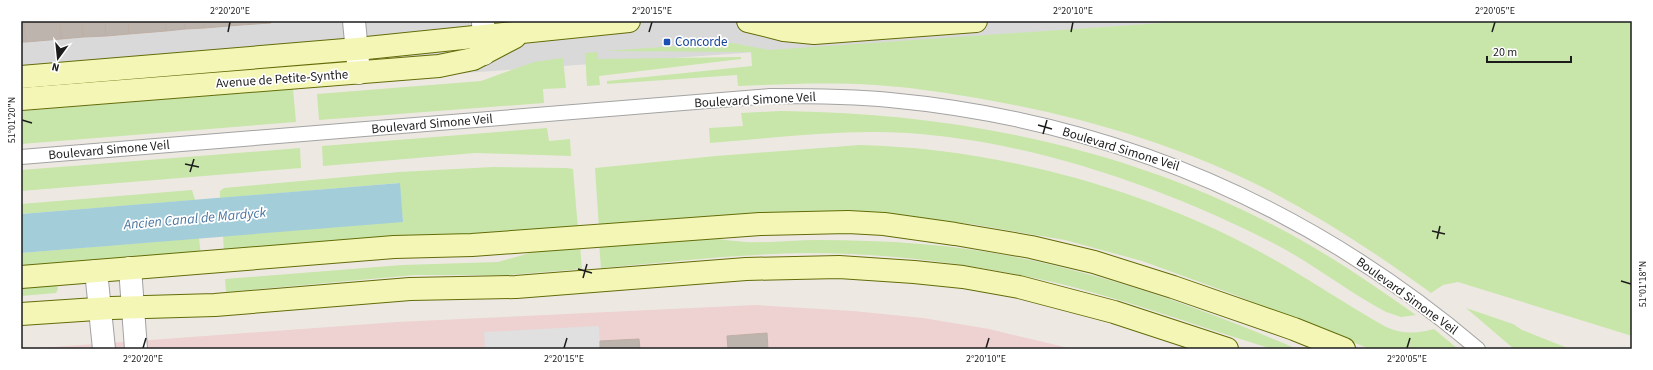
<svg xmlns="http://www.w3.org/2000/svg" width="1653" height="370" viewBox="0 0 1653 370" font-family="'Source Sans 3',sans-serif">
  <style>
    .residential { fill: #dad9d9 }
    .commercial { fill: #eed1d1 }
    .grass { fill: #c8e6a9 }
    .parking { fill: #e0e0e0 }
    .water { fill: #a3ced9 }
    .building { fill: #bdb4ae; stroke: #beafa5 }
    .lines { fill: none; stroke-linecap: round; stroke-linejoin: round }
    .lane-casing { stroke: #a3a3a3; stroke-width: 16 }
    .street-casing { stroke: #a3a3a3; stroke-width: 24 }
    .secondary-casing { stroke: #636c09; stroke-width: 24 }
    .lane { stroke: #fff; stroke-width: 14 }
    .street { stroke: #fff; stroke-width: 22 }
    .secondary { stroke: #f4f6b6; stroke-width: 22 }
    .ticks { fill: none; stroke: #1c1c1c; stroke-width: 1.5 }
    .transit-dot { fill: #1a4fb4; stroke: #fff; stroke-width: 1.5 }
    .labels { text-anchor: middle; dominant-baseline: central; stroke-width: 3.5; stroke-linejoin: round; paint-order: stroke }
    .transit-label { font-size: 13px; fill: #164399; stroke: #fff; text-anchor: start }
    .street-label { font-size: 13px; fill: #1c1c1c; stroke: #fff }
    .water-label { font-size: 14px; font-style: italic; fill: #4a76a0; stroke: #fff }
    .neatline { fill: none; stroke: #1c1c1c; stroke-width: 1.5 }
    .ticks-label { font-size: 10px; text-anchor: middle; fill: #1c1c1c }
  </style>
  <rect width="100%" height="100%" fill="#ede9e2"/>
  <polygon class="residential" points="21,21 1190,21 21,105"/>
  <polygon class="commercial" points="755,305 853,311 923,318 989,329 1073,349 26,349 397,322"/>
  <g class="grass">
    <path d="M 1190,21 L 1632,21 L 1632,336 L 1458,282 L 1443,285 L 1431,293 C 1379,255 1325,220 1268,190 C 1175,143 1073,114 971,97 C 940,92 908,87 875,85 C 830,82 784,84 738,86 L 737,75 L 607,84 L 607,81 L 752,66 L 751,52 L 605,51 L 722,43 L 732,43 L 769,50 Z"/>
    <polygon points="598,52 598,59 741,57 741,59 599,76 600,85 587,86 585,53"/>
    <polygon points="563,58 566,88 543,89 544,103 319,120 317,94 481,81 534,62"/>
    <polygon points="293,89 296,122 21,144 21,111"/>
    <path d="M 781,111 C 967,113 1151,152 1313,247 C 1349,268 1382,291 1416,315 L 1401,317 L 1386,312 C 1347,291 1312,263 1273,243 C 1163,187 1031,141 907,133 C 842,129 776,138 710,143 L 709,128 L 743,126 L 741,113 Z"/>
    <polygon points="547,128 549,141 570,139 571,156 475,153 323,166 322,146"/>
    <path d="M 860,145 C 991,148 1135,186 1251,247 C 1297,271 1340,301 1386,327 C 1402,334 1417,334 1434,329 L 1458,349 L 1370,349 L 1230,293 L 1142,261 L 1065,240 L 971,224 L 911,218 L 599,229 L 595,168 L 716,156 Z"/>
    <polygon points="300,148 301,168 21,191 21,170"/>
    <polygon points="493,167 567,168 573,169 578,229 224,253 223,236 403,221 399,183 220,198 220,191 224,188 399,172"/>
    <polygon points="192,190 195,200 21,214 21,204"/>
    <path d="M 704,237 C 718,239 732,241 746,242 C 770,243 793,240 817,240 C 851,240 886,241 921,244 C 1049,254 1179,298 1297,349 L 1273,349 C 1188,324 1106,291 1019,275 C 949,261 878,253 807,253 C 738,254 670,262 601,268 L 599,243 Z"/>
    <polygon points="199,238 201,256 21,271 21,253"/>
    <polygon points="580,245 582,269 507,275 415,275 226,292 225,279 402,265 498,262 544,249"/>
    <polygon points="56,283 58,289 56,293 21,296 21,284"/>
    <polygon points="1466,308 1513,324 1522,330 1570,349 1514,349"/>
  </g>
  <polygon class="parking" points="599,326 600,349 485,349 484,332"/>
  <polygon class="water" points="400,183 403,222 21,253 21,214"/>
  <g class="building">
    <polygon points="21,21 24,21 26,42 21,42"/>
    <polygon points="24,21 60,21 61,39 26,42"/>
    <polygon points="60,21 82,21 83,37 61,39"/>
    <polygon points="82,21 105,21 106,36 83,37"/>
    <polygon points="105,21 128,21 129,34 106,36"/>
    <polygon points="128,21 165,21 166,31 129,34"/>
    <polygon points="165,21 185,21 185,29 166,31"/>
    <polygon points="185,21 204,21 204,28 185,29"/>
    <polygon points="204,21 241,21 241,25 204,28"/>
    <polygon points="241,21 270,21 271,23 241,25"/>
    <polygon points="767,333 768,349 728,349 727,336"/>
    <polygon points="639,339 640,349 600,349 600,341"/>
  </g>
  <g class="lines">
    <g class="lane-casing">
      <path id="lane" d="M 21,157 L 770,96 C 810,96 850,96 890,100 C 1112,121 1308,205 1478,349"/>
    </g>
    <g class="street-casing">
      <g id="street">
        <polyline points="354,21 359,73"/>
        <polyline points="483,21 484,54"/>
        <polyline points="130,268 136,349"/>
        <polyline points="96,271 104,349"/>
      </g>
    </g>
    <g class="secondary-casing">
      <g id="secondary">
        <polyline points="748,21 784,30 814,33 976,21"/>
        <polyline points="21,77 357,49 629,21"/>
        <polyline points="21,99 439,66 473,59 515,37"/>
        <polyline points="21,277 394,247 472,245 760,224 848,222 884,224 955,234 1031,247 1094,262 1173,287 1294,329 1344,349"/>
        <polyline points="21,314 111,308 215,305 410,289 516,287 746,269 839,267 914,272 963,277 1019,287 1114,312 1227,349"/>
      </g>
    </g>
    <use href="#lane" class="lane"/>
    <use href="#street" class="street"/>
    <use href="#secondary" class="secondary"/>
  </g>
  <path class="ticks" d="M 228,32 L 230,22M 649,32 L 652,22M 1071,32 L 1073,22M 1492,32 L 1495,22M 22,120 L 32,123M 1038,125 L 1052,129M 1043,134 L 1047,120M 185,164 L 199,167M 190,172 L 194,159M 1432,231 L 1445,234M 1437,239 L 1440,226M 578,269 L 592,273M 583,278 L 587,264M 1621,281 L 1631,284M 143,348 L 146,338M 564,348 L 567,338M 986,348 L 989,338M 1407,348 L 1410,338"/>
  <rect class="transit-dot" x="663" y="38" width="8" height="8" rx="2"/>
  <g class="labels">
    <g class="transit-label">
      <text x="675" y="42">Concorde</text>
    </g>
    <g class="street-label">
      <text transform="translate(282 79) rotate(-4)">Avenue de Petite-Synthe</text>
      <text transform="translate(755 100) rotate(-3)">Boulevard Simone Veil</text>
      <text transform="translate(432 124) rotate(-5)">Boulevard Simone Veil</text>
      <text transform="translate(1121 149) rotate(17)">Boulevard Simone Veil</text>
      <text transform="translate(109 150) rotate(-5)">Boulevard Simone Veil</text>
      <text transform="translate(1407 296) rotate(36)">Boulevard Simone Veil</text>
    </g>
    <g class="water-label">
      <text transform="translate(195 219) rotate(-5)">Ancien Canal de Mardyck</text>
    </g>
  </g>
  <rect width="1653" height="370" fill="none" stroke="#ffffff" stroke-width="44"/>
  <g transform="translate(58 58) rotate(195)" stroke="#ffffff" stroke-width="3" paint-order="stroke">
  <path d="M0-3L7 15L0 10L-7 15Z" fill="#1c1c1c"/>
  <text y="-6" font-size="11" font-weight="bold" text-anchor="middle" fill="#1c1c1c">N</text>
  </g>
  <path d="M1487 56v6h84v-6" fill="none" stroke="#1c1c1c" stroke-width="2"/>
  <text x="1493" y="56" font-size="12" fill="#1c1c1c" stroke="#ffffff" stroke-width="3" paint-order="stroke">20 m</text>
  <rect x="22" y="22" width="1609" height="326" class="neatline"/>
  <g class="ticks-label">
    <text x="230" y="14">2°20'20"E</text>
    <text x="652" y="14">2°20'15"E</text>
    <text x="1073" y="14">2°20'10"E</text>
    <text x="1495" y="14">2°20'05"E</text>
    <text transform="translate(11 120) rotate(-90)" y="4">51°01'20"N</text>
    <text transform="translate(1642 284) rotate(-90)" y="4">51°01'18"N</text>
    <text x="143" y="362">2°20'20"E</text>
    <text x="564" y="362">2°20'15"E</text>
    <text x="986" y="362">2°20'10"E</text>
    <text x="1407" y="362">2°20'05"E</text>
  </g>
</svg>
